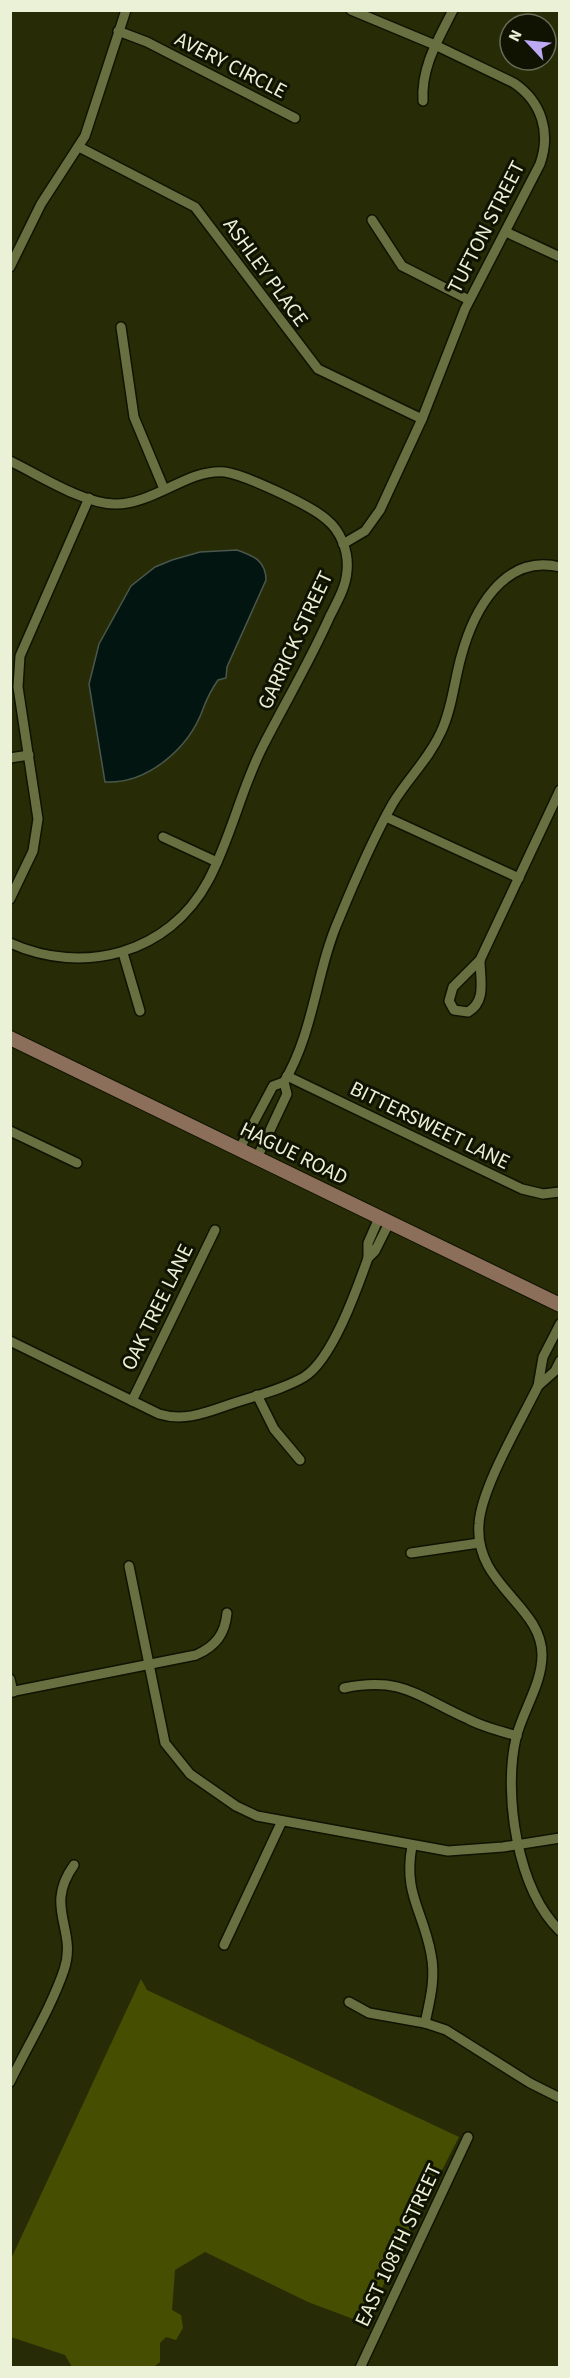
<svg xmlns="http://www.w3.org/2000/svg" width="570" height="2378" viewBox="0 0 570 2378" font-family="'Source Sans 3',sans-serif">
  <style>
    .green { fill: #464e02 }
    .water { fill: #031511; stroke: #49574c; stroke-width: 1.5 }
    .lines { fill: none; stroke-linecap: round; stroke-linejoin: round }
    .street-casing { stroke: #101300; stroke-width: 12 }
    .secondary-casing { stroke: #101300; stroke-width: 16 }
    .street { stroke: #687041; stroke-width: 9 }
    .secondary { stroke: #8b6f5b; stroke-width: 14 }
    .labels { text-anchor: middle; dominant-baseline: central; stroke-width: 6; stroke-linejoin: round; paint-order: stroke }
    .street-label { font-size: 21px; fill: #ebf1d7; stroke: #101302 }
  </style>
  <rect width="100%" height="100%" fill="#272c07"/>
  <polygon class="green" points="141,1979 147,1990 459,2137 364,2323 308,2302 205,2252 175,2270 172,2310 181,2315 183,2328 176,2340 166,2337 160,2343 160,2362 154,2367 72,2367 65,2355 11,2337 11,2259"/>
  <path class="water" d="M 237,550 C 254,556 266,561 266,580 L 227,667 L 226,678 L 218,680 C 211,690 207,698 203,709 C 189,748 148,784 105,782 L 89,684 L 99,644 L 131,586 L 155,567 L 172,560 L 200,552 Z"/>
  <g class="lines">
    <g class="street-casing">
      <g id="street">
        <polyline points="118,31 147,42 295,118"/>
        <path d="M 423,101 C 421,67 438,40 453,10"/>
        <polyline points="79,147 195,207 318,369 422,419"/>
        <polyline points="372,220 402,266 469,300"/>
        <polyline points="506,232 560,257"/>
        <polyline points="10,267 41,204 85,136 126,10"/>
        <polyline points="121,327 134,417 164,489"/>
        <path d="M 10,461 C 39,475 82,503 114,504 C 142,505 170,485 196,476 C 205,473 215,471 225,472 C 245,475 310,505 326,519 C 341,531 349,552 347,571 C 346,587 337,602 330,616 C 310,661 285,703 263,746 C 241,789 231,838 208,881 C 169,954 83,976 10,943"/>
        <path d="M 343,544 L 365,531 L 380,510 L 422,419 L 465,309 L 540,164 C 551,133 542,102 514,83 L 435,45 L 351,10"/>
        <polyline points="10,758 29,755"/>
        <polyline points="386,817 519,878"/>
        <polyline points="163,837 217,862"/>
        <polyline points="10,899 33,851 38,819 18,687 20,656 89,498"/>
        <polyline points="123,953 140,1011"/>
        <polyline points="480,960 560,790"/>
        <path d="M 480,960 C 480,979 487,1001 468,1012 L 454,1010 L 449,1001 L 453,987 Z"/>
        <polyline points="287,1076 522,1189 543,1194 560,1192"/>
        <path d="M 284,1082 C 314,1032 316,971 339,919 C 355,880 372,840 393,803 C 408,778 429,759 441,732 C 452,709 454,682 461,657 C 473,612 503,553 560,567"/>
        <polyline points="10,1131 77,1163"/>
        <polyline points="239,1150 273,1086 284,1082 287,1094 257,1158"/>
        <polyline points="379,1218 368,1243 368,1258 375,1251 389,1223"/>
        <polyline points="560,1324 543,1357 538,1386 555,1371 560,1361"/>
        <path d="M 10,1341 L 159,1414 C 185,1422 207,1412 231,1404 C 254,1396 282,1390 304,1377 C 332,1360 357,1289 368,1258"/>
        <path d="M 538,1386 C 521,1421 481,1488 479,1524 C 474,1585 542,1605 542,1655 C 542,1684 523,1710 516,1738 C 503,1794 517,1889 560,1931"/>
        <polyline points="257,1395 274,1429 300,1460"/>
        <polyline points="132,1401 215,1230"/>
        <polyline points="411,1553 479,1543"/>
        <polyline points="129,1566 165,1743 190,1774 236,1806 257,1816 448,1851 503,1847 560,1838"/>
        <polyline points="10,1679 13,1692"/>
        <path d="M 344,1688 C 403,1676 418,1697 468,1719 C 483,1727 500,1731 517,1736"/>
        <path d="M 10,1692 L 196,1655 C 216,1646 225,1634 227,1613"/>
        <path d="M 412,1846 C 403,1894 423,1910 431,1954 C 436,1978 430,2000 425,2023"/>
        <polyline points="224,1945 282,1821"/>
        <polyline points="349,2002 369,2013 425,2023 446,2030 530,2083 560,2098"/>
        <path d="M 10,2082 C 28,2045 51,2008 64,1970 C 78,1929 43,1908 74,1865"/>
        <polyline points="360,2368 468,2137"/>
      </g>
    </g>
    <g class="secondary-casing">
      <polyline id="secondary" points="10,1038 560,1305"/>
    </g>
    <use href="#street" class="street"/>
    <use href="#secondary" class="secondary"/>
  </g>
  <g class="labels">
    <g class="street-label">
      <text transform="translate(231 65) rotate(27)">AVERY CIRCLE</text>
      <text transform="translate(486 227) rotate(-63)">TUFTON STREET</text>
      <text transform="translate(266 272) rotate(54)">ASHLEY PLACE</text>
      <text transform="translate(295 640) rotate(-65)">GARRICK STREET</text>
      <text transform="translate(430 1125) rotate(26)">BITTERSWEET LANE</text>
      <text transform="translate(294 1153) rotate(26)">HAGUE ROAD</text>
      <text transform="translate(157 1307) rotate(-64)">OAK TREE LANE</text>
      <text transform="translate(398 2245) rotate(-65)">EAST 108TH STREET</text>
    </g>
  </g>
  <rect width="570" height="2378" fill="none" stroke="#ebf1d7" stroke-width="24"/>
  <g transform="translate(528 42) rotate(296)"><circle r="28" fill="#101302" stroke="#686c57" stroke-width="1.5"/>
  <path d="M0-4.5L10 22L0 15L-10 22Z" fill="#bea9f5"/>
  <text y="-9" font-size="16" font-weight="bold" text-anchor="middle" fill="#ebf1d7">N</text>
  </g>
</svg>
